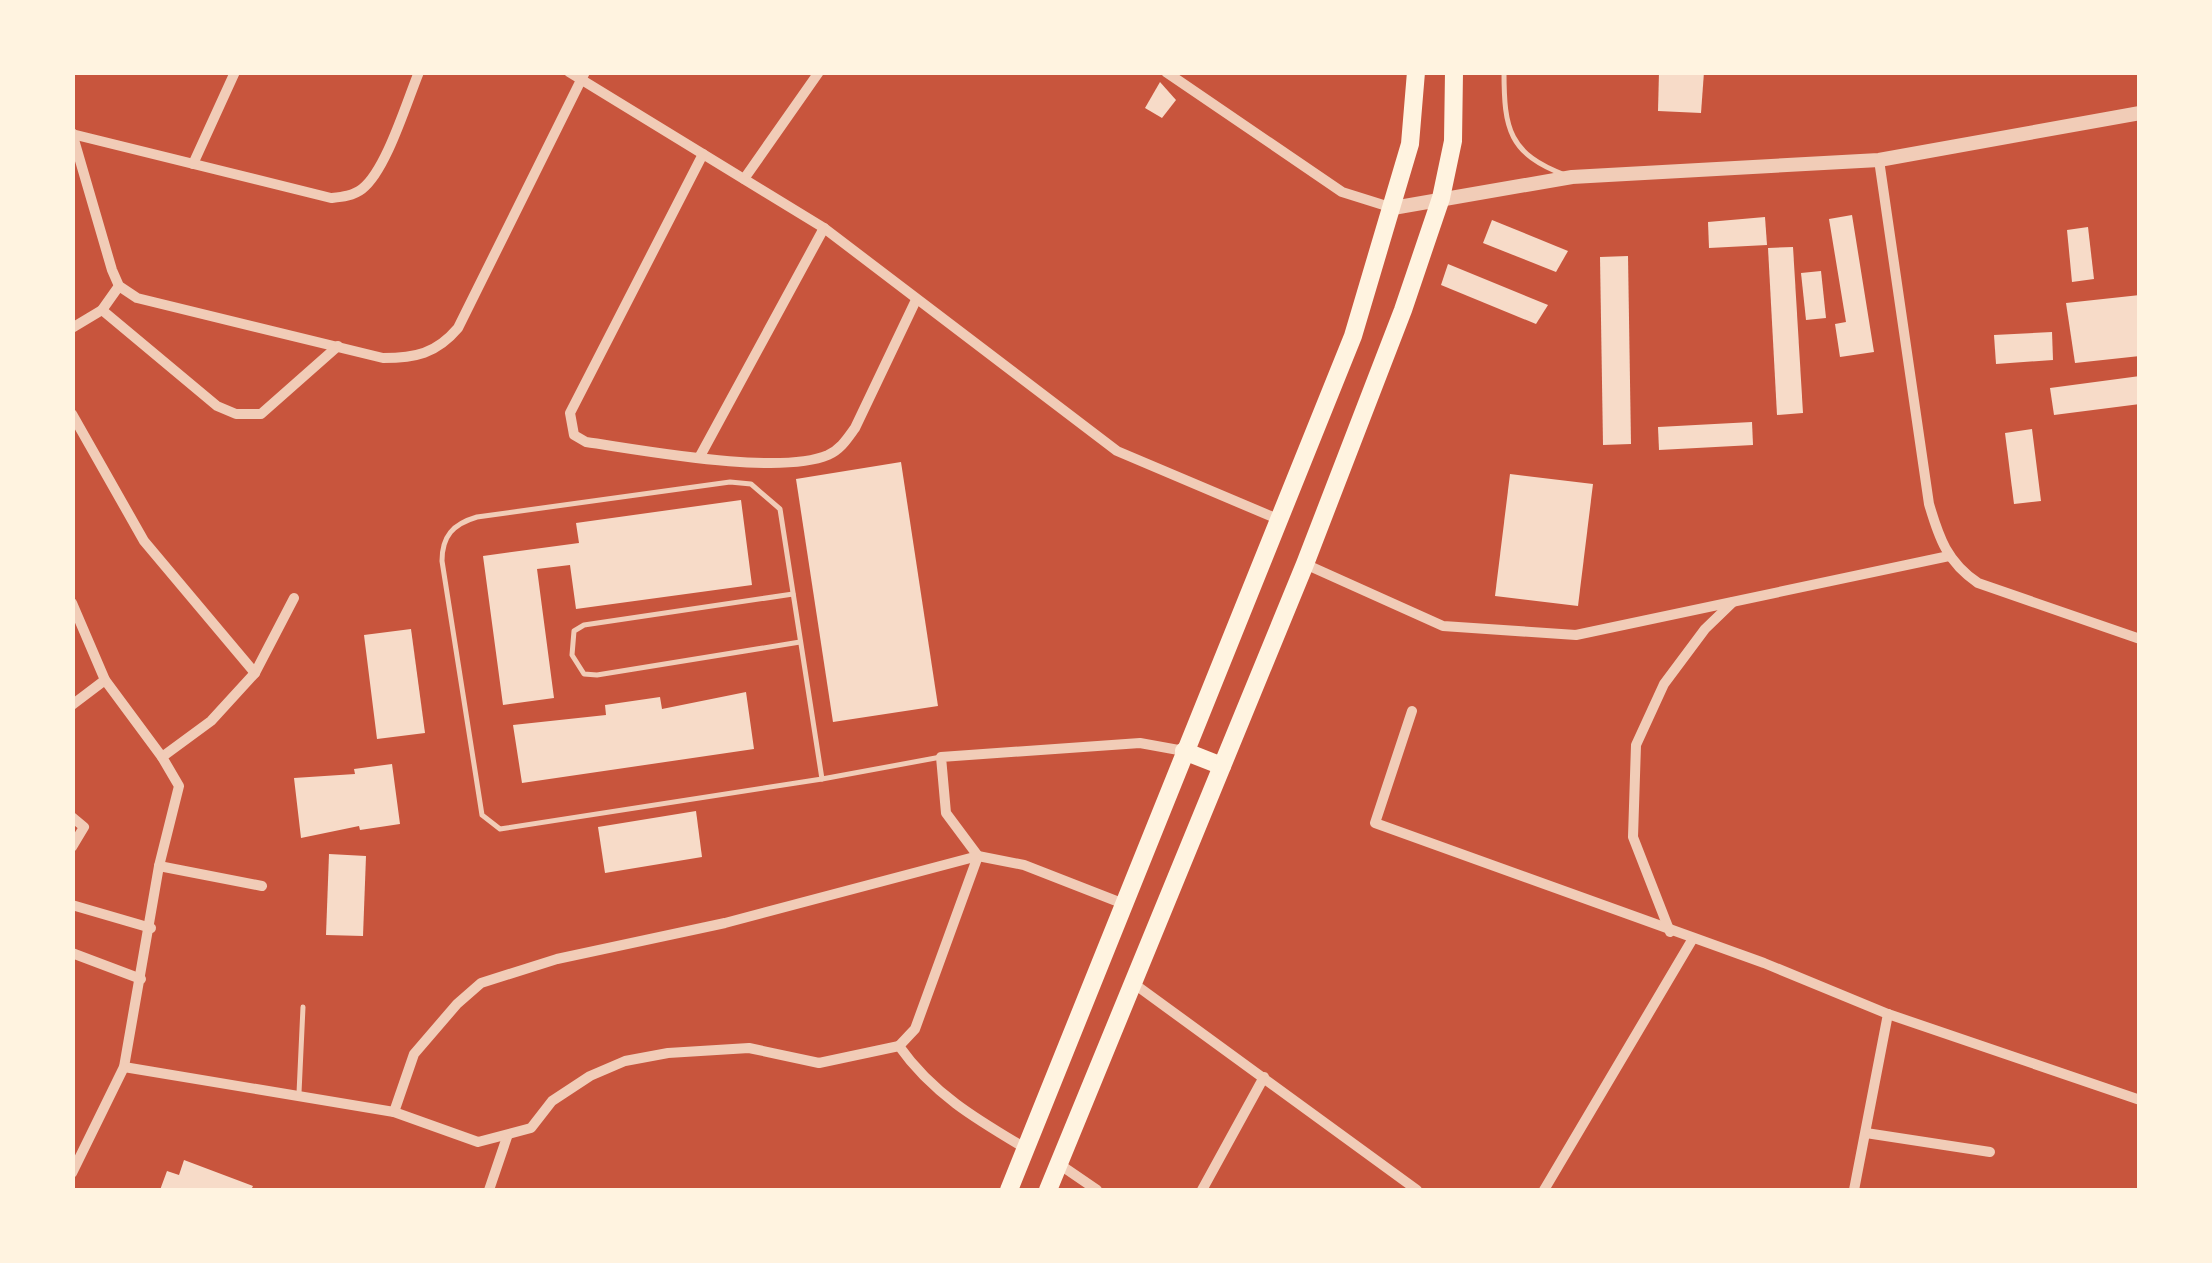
<svg xmlns="http://www.w3.org/2000/svg" width="2212" height="1263" viewBox="0 0 2212 1263" font-family="'Roboto Condensed',sans-serif">
  <style>
    .building { fill: #f7dbc8 }
    .lines { fill: none; stroke-linecap: round; stroke-linejoin: round }
    .service { stroke: #f1ccb7; stroke-width: 5 }
    .minor { stroke: #f1ccb7; stroke-width: 10 }
    .tertiary { stroke: #f1ccb7; stroke-width: 14 }
    .trunk { stroke: #fff3e0; stroke-width: 18 }
  </style>
  <rect width="100%" height="100%" fill="#c8553d"/>
  <g class="building">
    <polygon points="1659,72 1704,72 1701,113 1658,111"/>
    <polygon points="1160,82 1176,100 1162,118 1145,108"/>
    <polygon points="1852,215 1874,352 1840,357 1835,324 1846,322 1829,219"/>
    <polygon points="1765,217 1767,245 1709,248 1708,222"/>
    <polygon points="1492,220 1568,251 1556,272 1483,243"/>
    <polygon points="2088,227 2094,279 2072,282 2067,230"/>
    <polygon points="1793,247 1803,413 1777,415 1768,248"/>
    <polygon points="1628,256 1631,444 1603,445 1600,257"/>
    <polygon points="1448,264 1548,305 1536,324 1441,285"/>
    <polygon points="1821,271 1826,318 1806,320 1801,273"/>
    <polygon points="2140,295 2140,356 2075,363 2066,303"/>
    <polygon points="2052,332 2053,360 1996,364 1994,335"/>
    <polygon points="2140,376 2140,404 2054,415 2050,388"/>
    <polygon points="1752,422 1753,445 1659,450 1658,427"/>
    <polygon points="2032,429 2041,501 2014,504 2005,433"/>
    <polygon points="901,462 938,706 833,722 796,479"/>
    <polygon points="1510,474 1593,484 1578,606 1495,596"/>
    <polygon points="741,500 752,585 576,609 570,565 537,569 554,698 503,705 483,556 579,543 576,523"/>
    <polygon points="411,629 425,733 377,739 364,635"/>
    <polygon points="746,692 754,749 522,783 513,725 606,715 605,705 660,697 662,709"/>
    <polygon points="392,764 400,824 360,830 359,826 301,838 294,778 355,774 354,769"/>
    <polygon points="696,811 702,857 605,873 598,827"/>
    <polygon points="329,854 366,856 363,936 326,935"/>
    <polygon points="184,1160 253,1186 251,1190 160,1190 167,1171 179,1175"/>
  </g>
  <g class="lines">
    <g class="service">
      <path d="M 1504,72 C 1504,129 1509,154 1565,175"/>
      <path d="M 730,482 L 751,484 L 780,509 L 822,779 L 500,829 L 482,815 L 442,561 C 442,536 453,524 477,517 Z"/>
      <polyline points="793,594 584,625 574,631 572,655 584,674 597,675 800,642"/>
      <polyline points="822,779 941,757"/>
      <polyline points="299,1093 303,1007"/>
    </g>
    <g class="minor">
      <polyline points="569,72 824,228 1117,451 1280,520"/>
      <polyline points="1166,72 1342,192 1393,208"/>
      <path d="M 72,133 L 112,270 L 119,286 L 137,298 L 383,358 C 415,358 436,354 458,328 L 585,72"/>
      <path d="M 72,134 L 331,198 C 341,197 353,196 362,189 C 386,171 407,101 419,72"/>
      <path d="M 703,154 L 570,413 L 574,435 L 586,442 C 642,450 779,476 828,455 C 841,449 847,439 855,428 L 916,300"/>
      <path d="M 1879,160 L 1929,504 C 1939,538 1947,562 1978,583 L 2140,639"/>
      <polyline points="193,164 235,72"/>
      <polyline points="744,179 819,72"/>
      <polyline points="102,310 217,406 236,414 261,414 338,346"/>
      <polyline points="72,328 102,310 119,286"/>
      <polyline points="72,414 144,541 255,673"/>
      <polyline points="699,458 824,228"/>
      <polyline points="1305,564 1443,626 1576,635 1949,556"/>
      <polyline points="72,603 105,680 162,757"/>
      <polyline points="72,705 105,680"/>
      <polyline points="1412,711 1375,823 1764,963 1888,1014 2140,1100"/>
      <polyline points="72,817 84,827 72,847"/>
      <polyline points="159,866 262,886"/>
      <polyline points="72,905 151,928"/>
      <polyline points="1670,932 1633,837 1636,745 1664,684 1705,629 1733,602"/>
      <polyline points="72,953 141,979"/>
      <polyline points="1133,983 1417,1190"/>
      <polyline points="899,1046 915,1029 978,856 946,813 941,757 1140,743 1184,751"/>
      <path d="M 124,1067 L 394,1112 L 478,1142 L 531,1128 L 552,1101 L 590,1076 L 625,1061 L 668,1053 L 749,1048 L 819,1063 L 899,1046 C 932,1093 976,1119 1025,1148"/>
      <polyline points="394,1112 414,1054 457,1004 481,983 557,959 725,923 978,856 1024,865 1124,904"/>
      <polyline points="1866,1133 1990,1152"/>
      <polyline points="1059,1164 1097,1190"/>
      <polyline points="72,1173 124,1067 159,866 179,786 162,757 211,721 255,673 294,598"/>
      <polyline points="489,1190 507,1137"/>
      <polyline points="1202,1190 1264,1077"/>
      <polyline points="1544,1190 1692,940"/>
      <polyline points="1854,1190 1888,1014"/>
    </g>
    <polyline class="tertiary" points="1393,208 1572,177 1879,160 2140,113"/>
    <g class="trunk">
      <polyline points="1184,751 1222,766"/>
      <polyline points="1009,1190 1353,336 1410,144 1416,72"/>
      <polyline points="1048,1190 1305,564 1403,310 1441,198 1453,141 1454,72"/>
    </g>
  </g>
  <rect width="2212" height="1263" fill="none" stroke="#fff3e0" stroke-width="150"/>
</svg>
